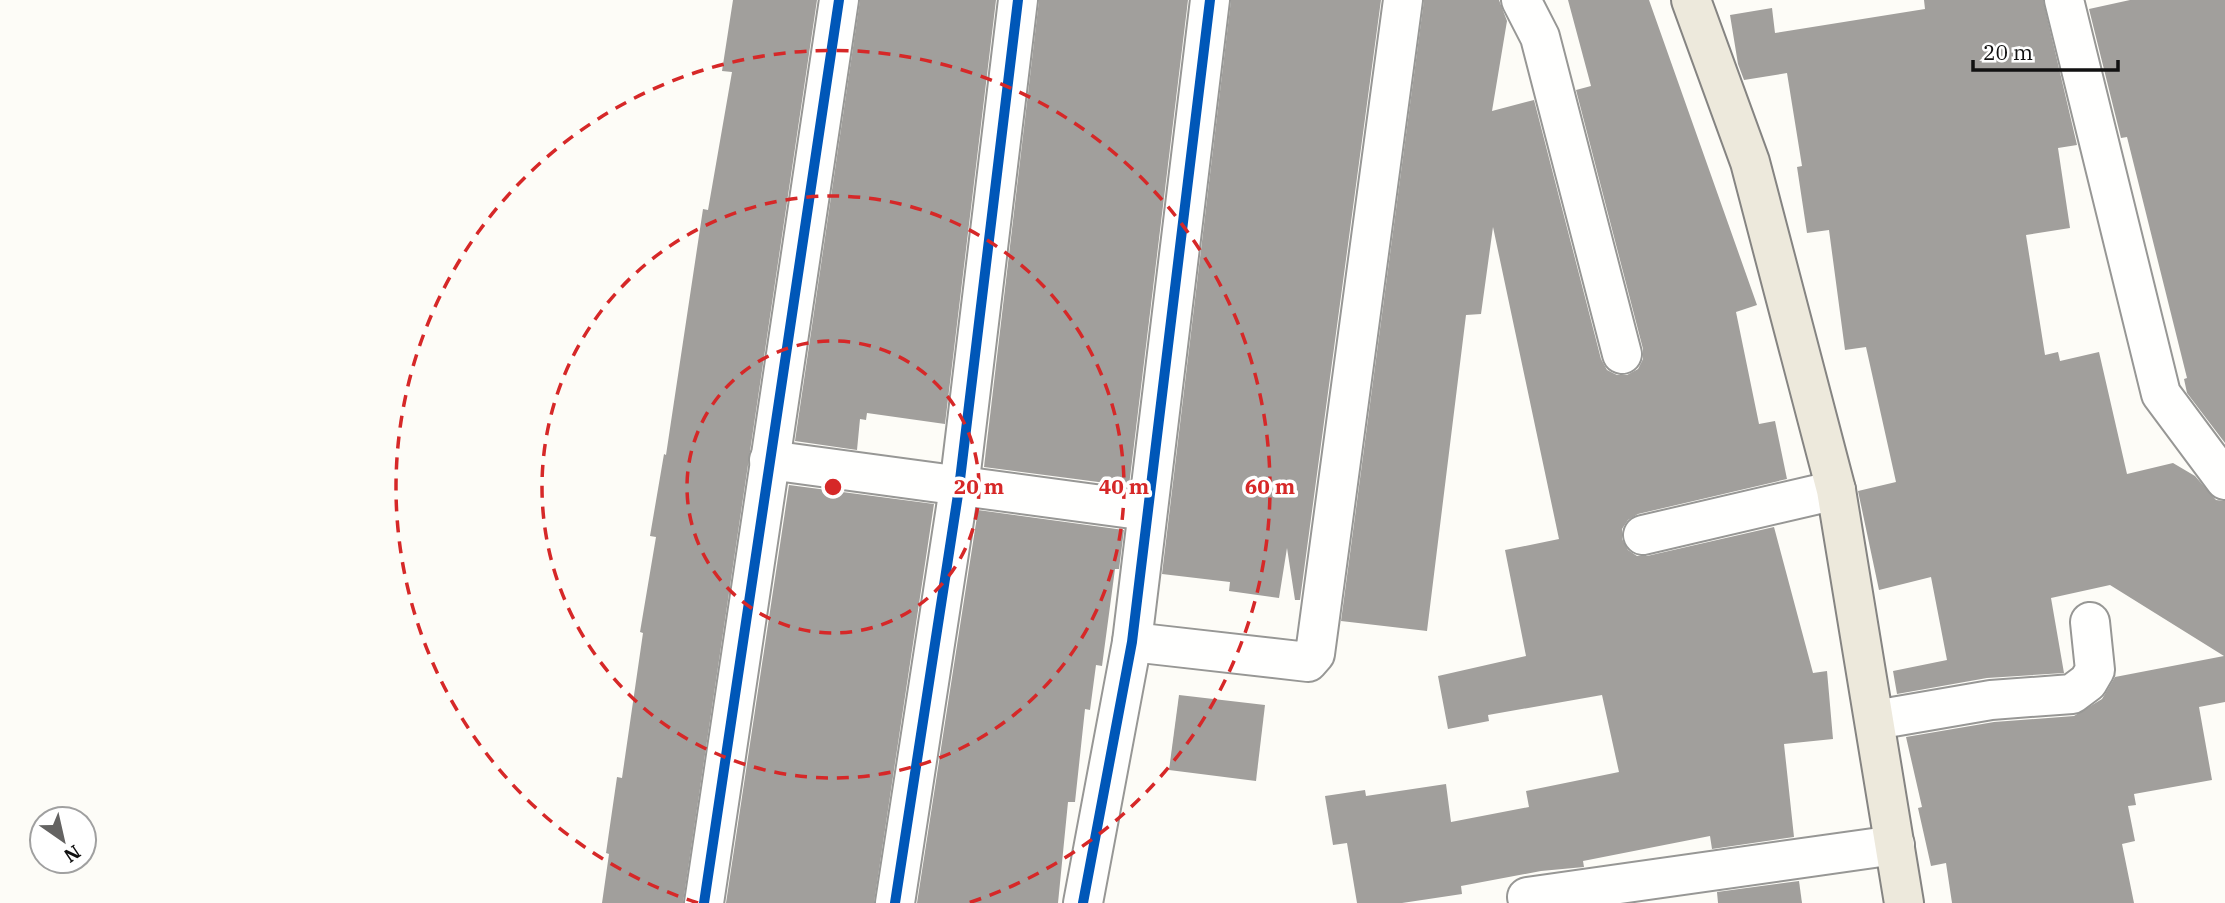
<svg xmlns="http://www.w3.org/2000/svg" width="2225" height="903" viewBox="0 0 2225 903" font-family="'IBM Plex Serif',serif">
  <style>
    .building { fill: #a19f9c }
    .lines { fill: none; stroke-linecap: round; stroke-linejoin: round }
    .minor-casing { stroke: #979795; stroke-width: 42 }
    .major-casing { stroke: #858482; stroke-width: 42 }
    .minor { stroke: #fffffe; stroke-width: 38 }
    .major { stroke: #ede9dc; stroke-width: 38 }
    .cycleway-casing { stroke: #fff; stroke-width: 15 }
    .cycleway { stroke: #0057b8; stroke-width: 10 }
    .ring { fill: none; stroke: #d62828; stroke-width: 3.5; stroke-dasharray: 12 9 }
    .centre { fill: #d62828; stroke: #fff; stroke-width: 3.5 }
    .ring-label { font-size: 21px; text-anchor: middle; font-weight: bold; fill: #d62828; stroke: #fff; stroke-width: 7; stroke-linejoin: round; paint-order: stroke }
  </style>
  <rect width="100%" height="100%" fill="#fdfcf7"/>
  <g class="building">
    <polygon points="733,0 817,0 683,903 602,903 609,854 606,853 617,777 622,778 643,633 640,632 656,537 650,536 664,454 666,455 703,209 708,210 732,72 722,71"/>
    <polygon points="860,0 996,0 945,424 867,413 866,420 860,419 857,450 795,441"/>
    <polygon points="1039,0 1188,0 1129,486 984,467"/>
    <polygon points="1231,0 1381,0 1300,600 1295,600 1287,548 1279,598 1229,591 1230,582 1162,574"/>
    <polygon points="1424,0 1499,0 1507,21 1492,111 1534,100 1601,359 1607,370 1617,375 1627,375 1638,369 1643,359 1643,349 1576,90 1591,86 1568,0 1649,0 1757,305 1736,312 1759,424 1775,421 1787,479 1638,514 1628,520 1622,529 1622,539 1628,550 1637,556 1647,556 1774,527 1813,673 1827,671 1833,739 1784,744 1794,837 1712,849 1710,836 1583,861 1584,867 1541,871 1461,886 1462,894 1402,903 1357,903 1347,843 1333,845 1325,796 1365,790 1366,796 1446,784 1451,822 1529,807 1526,791 1619,772 1602,695 1488,715 1489,721 1448,729 1438,676 1526,656 1505,550 1559,539 1493,227 1481,314 1466,315 1427,631 1341,621"/>
    <polygon points="1924,0 2043,0 2077,145 2058,148 2070,228 2026,235 2045,355 2058,352 2060,361 2099,352 2127,474 2173,463 2195,476 2216,500 2225,501 2225,702 2199,707 2212,780 2134,794 2136,805 2128,806 2135,841 2122,844 2134,903 1952,903 1946,863 1931,866 1918,808 1922,807 1906,737 1994,722 2074,716 2102,699 2115,677 2224,656 2110,585 2051,598 2064,673 1987,678 1897,694 1893,671 1947,660 1931,577 1879,590 1858,491 1896,482 1866,347 1845,350 1829,230 1807,233 1797,167 1802,166 1787,73 1744,80 1738,64 1730,15 1772,8 1775,33 1925,9"/>
    <polygon points="2130,0 2225,0 2225,443 2187,393 2184,379 2187,378 2127,137 2121,138 2089,9"/>
    <polygon points="789,485 934,504 874,903 726,903"/>
    <polygon points="978,510 1124,530 1119,569 1115,569 1102,666 1096,665 1090,710 1085,709 1075,802 1068,802 1058,903 917,903"/>
    <polygon points="1179,695 1265,705 1256,781 1169,770"/>
    <polygon points="1799,881 1802,903 1718,903 1717,892"/>
  </g>
  <g class="lines">
    <g class="minor-casing">
      <g id="minor">
        <polyline points="1521,0 1540,37 1622,354"/>
        <polyline points="2064,0 2161,394 2225,480"/>
        <polyline points="769,460 1147,511"/>
        <polyline points="1643,535 1836,490"/>
        <polyline points="1132,642 1308,662 1315,654 1403,0"/>
        <polyline points="1875,720 1991,700 2072,694 2088,682 2095,670 2090,622"/>
        <polyline points="1527,897 1895,845"/>
        <polyline points="704,903 839,0"/>
        <polyline points="895,903 959,488 1018,0"/>
        <polyline points="1083,903 1132,642 1210,0"/>
      </g>
    </g>
    <g class="major-casing">
      <polyline id="major" points="1691,0 1750,162 1836,490 1904,903"/>
    </g>
    <use href="#minor" class="minor"/>
    <use href="#major" class="major"/>
    <g class="cycleway-casing">
      <g id="cycleway">
        <polyline points="704,903 839,0"/>
        <polyline points="895,903 959,488 1018,0"/>
        <polyline points="1083,903 1132,642 1210,0"/>
      </g>
    </g>
    <use href="#cycleway" class="cycleway"/>
  </g>
  <g class="ring">
    <circle cx="833" cy="487" r="146"/>
    <circle cx="833" cy="487" r="291"/>
    <path d="M698 903A437 437 0 1 1 968 903"/>
  </g>
  <circle cx="833" cy="487" r="10" class="centre"/>
  <g class="ring-label">
    <text x="979" y="494">20 m</text>
    <text x="1124" y="494">40 m</text>
    <text x="1270" y="494">60 m</text>
  </g>
  <g transform="translate(63 840) rotate(146)"><circle r="33" fill="#ffffff" stroke="#a0a0a0" stroke-width="2"/>
  <path d="M0-5L12 26L0 18L-12 26Z" fill="#646362"/>
  <text y="-10" font-size="19" font-weight="bold" text-anchor="middle" fill="#111111">N</text>
  </g>
  <path d="M1973 60v10h145v-10" fill="none" stroke="#111111" stroke-width="3.5"/>
  <text x="1983" y="60" font-size="21" fill="#111111" stroke="#ffffff" stroke-width="5" paint-order="stroke">20 m</text>
</svg>
